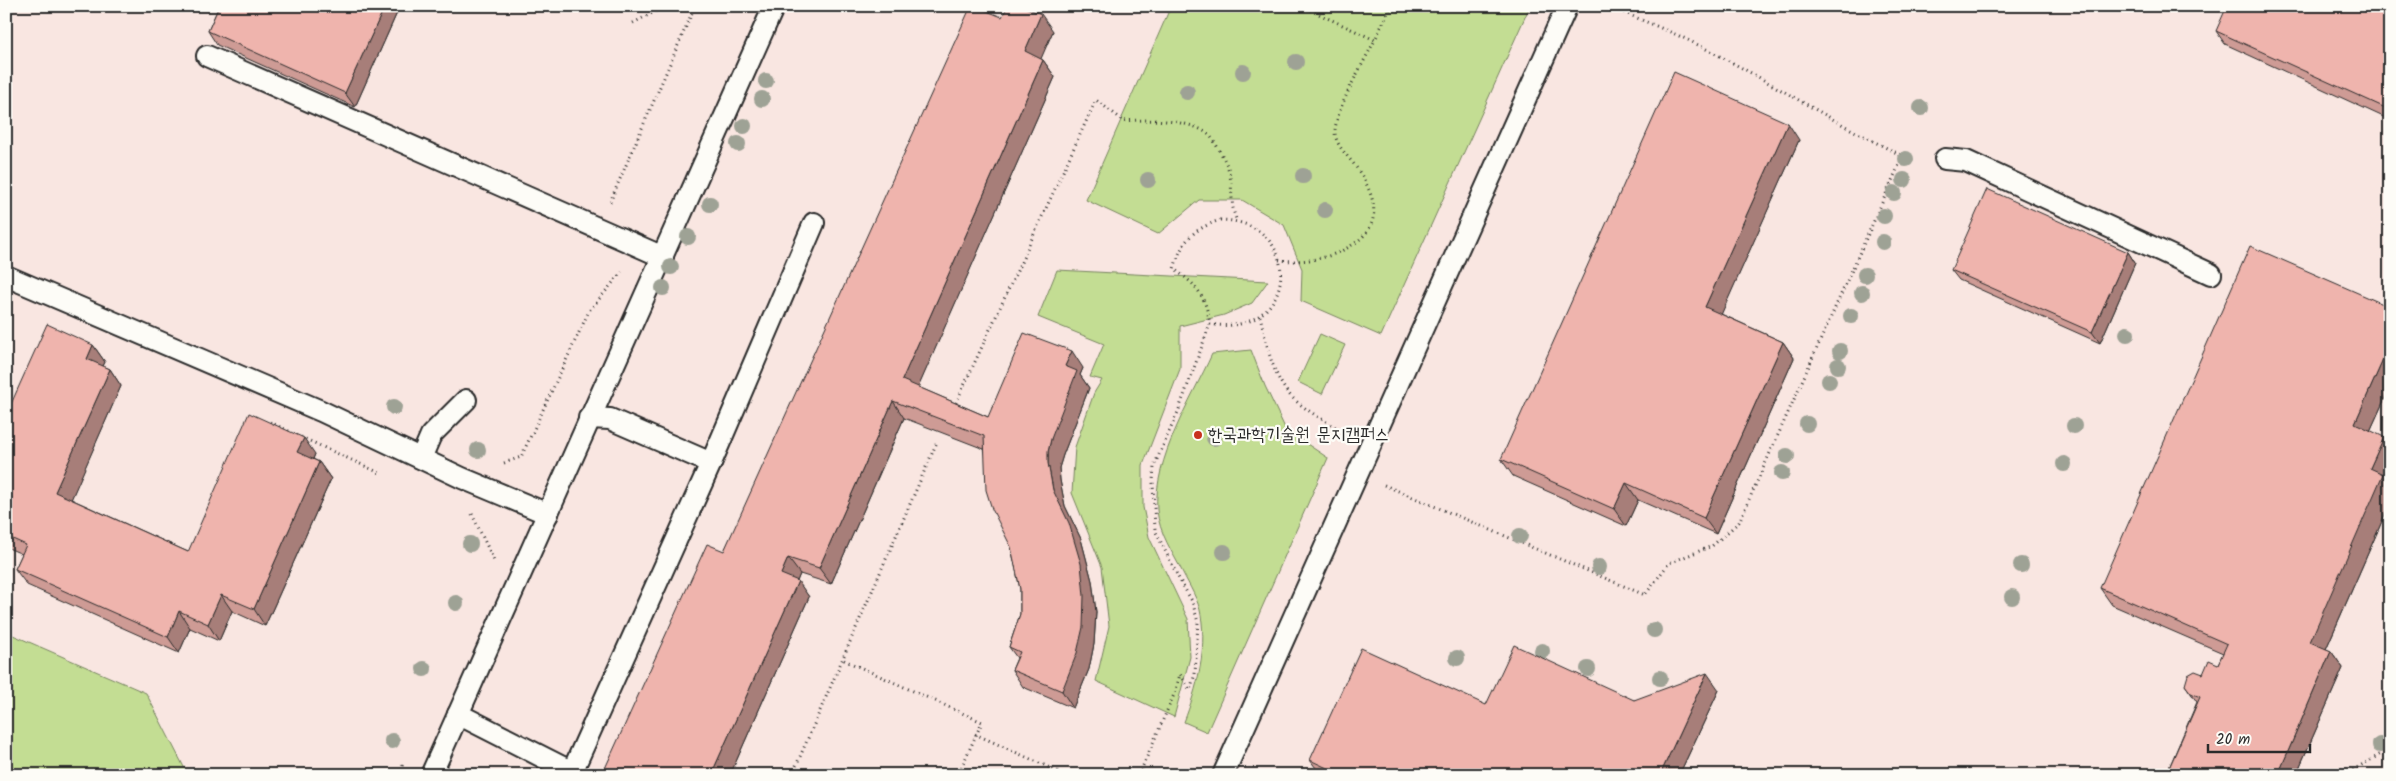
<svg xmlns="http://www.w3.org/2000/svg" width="2396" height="781" viewBox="0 0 2396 781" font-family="Kalam,'Poor Story',sans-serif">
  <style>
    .built { fill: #f9e6e1 }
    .green { fill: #c3dd93; stroke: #77845f }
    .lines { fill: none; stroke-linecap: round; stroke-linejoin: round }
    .lane-casing { stroke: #2b2b2b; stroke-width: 24 }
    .path { stroke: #2b2b2b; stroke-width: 3; stroke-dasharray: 1 4; stroke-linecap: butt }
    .lane { stroke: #fdfcf7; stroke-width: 20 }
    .tree { fill: #9ea295 }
    .wall { fill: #ce9b95; stroke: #2b2b2b }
    .shaded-wall { fill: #a77e79; stroke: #2b2b2b }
    .building { fill: #efb4ad; stroke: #2b2b2b }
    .poi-dot { fill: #c8321e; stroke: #fdfcf7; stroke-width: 2 }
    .labels { text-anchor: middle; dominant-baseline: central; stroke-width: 4.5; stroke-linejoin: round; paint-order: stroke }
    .poi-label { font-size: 18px; fill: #2b2b2b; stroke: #fdfcf7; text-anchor: start }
  </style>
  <rect width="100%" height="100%" fill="#fdfcf7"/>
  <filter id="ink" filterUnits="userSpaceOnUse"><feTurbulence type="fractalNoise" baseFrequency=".02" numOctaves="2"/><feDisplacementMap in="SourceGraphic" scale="10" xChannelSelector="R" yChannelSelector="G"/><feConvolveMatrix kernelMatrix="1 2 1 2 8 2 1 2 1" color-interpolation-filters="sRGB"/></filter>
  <g filter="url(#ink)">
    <polygon class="built" points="6,6 2390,6 2390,775 188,775 146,693 6,632"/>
    <g class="green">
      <polygon points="1171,6 1530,6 1381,336 1301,301 1302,269 1284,225 1242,200 1199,200 1158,234 1086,200"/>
      <polygon points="1057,270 1268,281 1252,303 1224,315 1180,326 1180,369 1143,465 1143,507 1149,537 1188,619 1190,657 1174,717 1096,681 1109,626 1102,567 1072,493 1075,447 1094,393 1102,380 1090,377 1104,344 1038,317"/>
      <polygon points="1320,334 1345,345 1322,394 1298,382"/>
      <path d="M 1251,350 L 1265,386 L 1286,430 L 1328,458 L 1207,732 L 1184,722 C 1197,688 1207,652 1201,615 C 1199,601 1189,585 1183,573 C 1173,553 1159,533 1157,510 C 1153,459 1191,400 1212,354 Z"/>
      <polygon points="6,632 146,693 188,775 6,775"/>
    </g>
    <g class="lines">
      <g class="lane-casing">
        <g id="lane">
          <polyline points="207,56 663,257"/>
          <polyline points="1945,159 1966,161 2211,274"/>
          <polyline points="6,276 321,411 462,478 548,514"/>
          <polyline points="589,418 610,419 711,463"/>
          <polyline points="421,458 431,435 466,400"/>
          <polyline points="458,714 572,772 711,463 814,223"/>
          <polyline points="431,775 774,6"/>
          <polyline points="1223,775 1567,6"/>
        </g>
      </g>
      <g class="path">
        <polyline points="1310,10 1375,40 1391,6"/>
        <polyline points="633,23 666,6"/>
        <polyline points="610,202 695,6"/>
        <path d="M 1220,220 C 1308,221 1297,340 1210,324 C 1205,295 1198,286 1174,269 C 1182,240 1192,230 1220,220 Z"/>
        <path d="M 1279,260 C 1303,263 1331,259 1352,245 C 1384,225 1376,197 1358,170 C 1351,158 1335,147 1335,131 C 1336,108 1364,62 1375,40"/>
        <path d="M 1260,316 C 1266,340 1270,367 1285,389 C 1296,406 1329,423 1347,434"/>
        <path d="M 956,403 L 1096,100 L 1124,121 C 1146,119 1192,119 1209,135 C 1214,139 1226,162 1228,168 C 1234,186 1229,204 1237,221"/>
        <polyline points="270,422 291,432"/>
        <polyline points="301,437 380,473"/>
        <polyline points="504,463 521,457 589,311 622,272"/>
        <path d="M 1384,485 L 1645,595 L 1669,563 L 1712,546 L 1739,522 L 1903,156 C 1832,122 1767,79 1696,44 C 1668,30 1638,19 1609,6"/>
        <polyline points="472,514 495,563"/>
        <polyline points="844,660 982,722 958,775"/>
        <polyline points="975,734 1066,775"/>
        <polyline points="398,775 403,764"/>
        <polyline points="792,775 937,442"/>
        <polyline points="1139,775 1176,690 1180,674 1190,690 1195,674 1198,622 1192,601 1179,579 1155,530 1153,482 1154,466 1178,412 1210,324"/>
        <polyline points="2344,775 2390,749"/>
      </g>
      <use href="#lane" class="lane"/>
    </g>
    <g class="tree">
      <circle cx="1296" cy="62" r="8"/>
      <circle cx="1243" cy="72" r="8"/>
      <circle cx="766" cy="81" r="8"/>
      <circle cx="1187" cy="92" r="8"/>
      <circle cx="762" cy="99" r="8"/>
      <circle cx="1921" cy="108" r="8"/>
      <circle cx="744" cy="126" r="8"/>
      <circle cx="738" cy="144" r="8"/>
      <circle cx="1906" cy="159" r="8"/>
      <circle cx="1303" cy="176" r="8"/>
      <circle cx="1148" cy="180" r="8"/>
      <circle cx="1904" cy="180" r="8"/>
      <circle cx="1894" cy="193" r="8"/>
      <circle cx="710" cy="204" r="8"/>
      <circle cx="1325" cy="210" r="8"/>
      <circle cx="1884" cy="216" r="8"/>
      <circle cx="688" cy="237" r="8"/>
      <circle cx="1883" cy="242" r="8"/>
      <circle cx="671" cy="267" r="8"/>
      <circle cx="1865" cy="275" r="8"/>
      <circle cx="663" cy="288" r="8"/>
      <circle cx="1862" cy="293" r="8"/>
      <circle cx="1851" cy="316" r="8"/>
      <circle cx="2127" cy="334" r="8"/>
      <circle cx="1840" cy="351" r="8"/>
      <circle cx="1838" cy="366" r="8"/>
      <circle cx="1829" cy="381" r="8"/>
      <circle cx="394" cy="407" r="8"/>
      <circle cx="1807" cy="424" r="8"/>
      <circle cx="2074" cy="426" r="8"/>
      <circle cx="1214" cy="438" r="8"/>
      <circle cx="478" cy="450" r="8"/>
      <circle cx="1787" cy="456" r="8"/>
      <circle cx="2064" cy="464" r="8"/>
      <circle cx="1782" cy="473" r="8"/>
      <circle cx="1520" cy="536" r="8"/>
      <circle cx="470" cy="544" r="8"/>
      <circle cx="1224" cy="552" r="8"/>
      <circle cx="2021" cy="565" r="8"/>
      <circle cx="1599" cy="567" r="8"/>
      <circle cx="2012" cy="597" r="8"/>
      <circle cx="456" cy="603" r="8"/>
      <circle cx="1654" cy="630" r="8"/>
      <circle cx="1542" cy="651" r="8"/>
      <circle cx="1457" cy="658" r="8"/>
      <circle cx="424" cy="669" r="8"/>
      <circle cx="1588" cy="669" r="8"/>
      <circle cx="1660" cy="678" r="8"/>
      <circle cx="392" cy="741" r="8"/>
      <circle cx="2380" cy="745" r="8"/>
    </g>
    <g class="wall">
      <polygon points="219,6 400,6 355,107 217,45 208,31"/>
      <polygon points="2390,6 2390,120 2225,44 2216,31"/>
      <polygon points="1002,17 1053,31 1040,59 1043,60 1055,77 918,387 988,417 1083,368 1080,375 1089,388 1063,455 1059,468 1060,480 1065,506 1081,539 1092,581 1096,612 1094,644 1089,669 1073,708 1023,687 1012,670 1017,658 1009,647 1020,614 1020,589 1011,547 984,449 904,418 831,584 800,574 797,581 809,597 730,775 602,775 724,551"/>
      <polygon points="1799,140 1721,314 1783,342 1794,358 1716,534 1638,500 1626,526 1513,476 1501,459"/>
      <polygon points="2128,252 2135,263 2100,343 1959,280 1951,270"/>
      <polygon points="2390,307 2390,387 2370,431 2390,444 2390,467 2385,477 2390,483 2390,503 2326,649 2331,651 2343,668 2296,775 2166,775 2197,702 2185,685 2218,664 2223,653 2112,605 2100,588"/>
      <polygon points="93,345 105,362 103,366 110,369 121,386 71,499 188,552 315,454 313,459 319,462 331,479 265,626 232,611 219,641 190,628 179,653 27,585 15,569 22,554 6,547 6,415"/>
      <polygon points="1719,690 1679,775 1321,775 1310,760 1486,705 1634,700"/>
    </g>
    <g class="shaded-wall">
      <polygon points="385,6 400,6 355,107 345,93"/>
      <polygon points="1041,14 1053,31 1037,68 1025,51"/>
      <polygon points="1043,60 1055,77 914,397 902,380"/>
      <polygon points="1788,123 1799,140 1717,324 1705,307"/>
      <polygon points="2128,252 2135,263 2100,343 2092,332"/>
      <polygon points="1783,342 1794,358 1716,534 1704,518"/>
      <polygon points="2390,344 2390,387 2366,440 2355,423"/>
      <polygon points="93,345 105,362 98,376 87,359"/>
      <polygon points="1072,351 1083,368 1080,375 1089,388 1063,455 1059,468 1060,480 1065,506 1081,539 1092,581 1096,612 1094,644 1089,669 1073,708 1062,691 1053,490 1048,463 1048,452 1051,439 1065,366"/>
      <polygon points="110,369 121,386 67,509 55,492"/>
      <polygon points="893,401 904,418 831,584 819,568"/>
      <polygon points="2384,437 2390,444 2390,467 2385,477 2390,483 2390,503 2322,658 2310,642 2370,468"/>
      <polygon points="304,438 315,454 309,469 297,452"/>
      <polygon points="319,462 331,479 265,626 254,609"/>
      <polygon points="1626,483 1638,500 1626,526 1614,509"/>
      <polygon points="788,558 800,574 793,591 781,574"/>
      <polygon points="798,581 809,597 730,775 711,775"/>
      <polygon points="221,595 232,611 219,641 208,624"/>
      <polygon points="179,611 190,628 179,653 168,637"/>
      <polygon points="2331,651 2343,668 2296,775 2278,775"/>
      <polygon points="1707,673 1719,690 1679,775 1660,775"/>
    </g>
    <g class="building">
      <polygon points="219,6 385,6 345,93 208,31"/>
      <polygon points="971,6 974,6 1002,17 1008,6 1022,6 1041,14 1025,51 1043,60 902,380 988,417 1024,333 1072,351 1065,366 1077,371 1051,439 1048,452 1048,463 1053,490 1069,523 1081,564 1084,596 1083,627 1077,653 1062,691 1012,670 1020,652 1009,647 1020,614 1020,589 1011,547 992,509 986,490 984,436 893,401 819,568 788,558 781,574 798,581 711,775 602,775 707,544 724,551"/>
      <polygon points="2227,6 2390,6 2390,110 2216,31"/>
      <polygon points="1674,72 1788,123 1705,307 1783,342 1704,518 1626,483 1614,509 1501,459"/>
      <polygon points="1987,189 2128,252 2092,332 1951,270"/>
      <polygon points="2250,246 2390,307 2390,344 2355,423 2384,437 2370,468 2383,474 2310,642 2331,651 2278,775 2166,775 2200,697 2191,693 2185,685 2188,675 2195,671 2203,674 2209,660 2218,664 2227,644 2100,588"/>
      <polygon points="47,324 93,345 87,359 110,369 55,492 188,552 249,413 304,438 297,452 319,462 254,609 221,595 208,624 179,611 168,637 15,569 26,545 6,536 6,415"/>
      <polygon points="1514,645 1634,700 1707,673 1660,775 1342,775 1310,760 1361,648 1486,705"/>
      <polygon points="2157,772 2162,775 2156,775"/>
    </g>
  </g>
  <circle class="poi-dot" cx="1198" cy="435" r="5"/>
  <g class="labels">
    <g class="poi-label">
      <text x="1208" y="435">한국과학기술원 문지캠퍼스</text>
    </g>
  </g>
  <rect width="2396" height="781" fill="none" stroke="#fdfcf7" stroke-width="25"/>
  <rect x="12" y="12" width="2371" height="756" fill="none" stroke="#2b2b2b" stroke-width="2" filter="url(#ink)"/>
  <path d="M2208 744v8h102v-8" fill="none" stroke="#2b2b2b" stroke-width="2.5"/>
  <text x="2216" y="744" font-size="15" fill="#2b2b2b" stroke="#fdfcf7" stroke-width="4" paint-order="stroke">20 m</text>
</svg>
